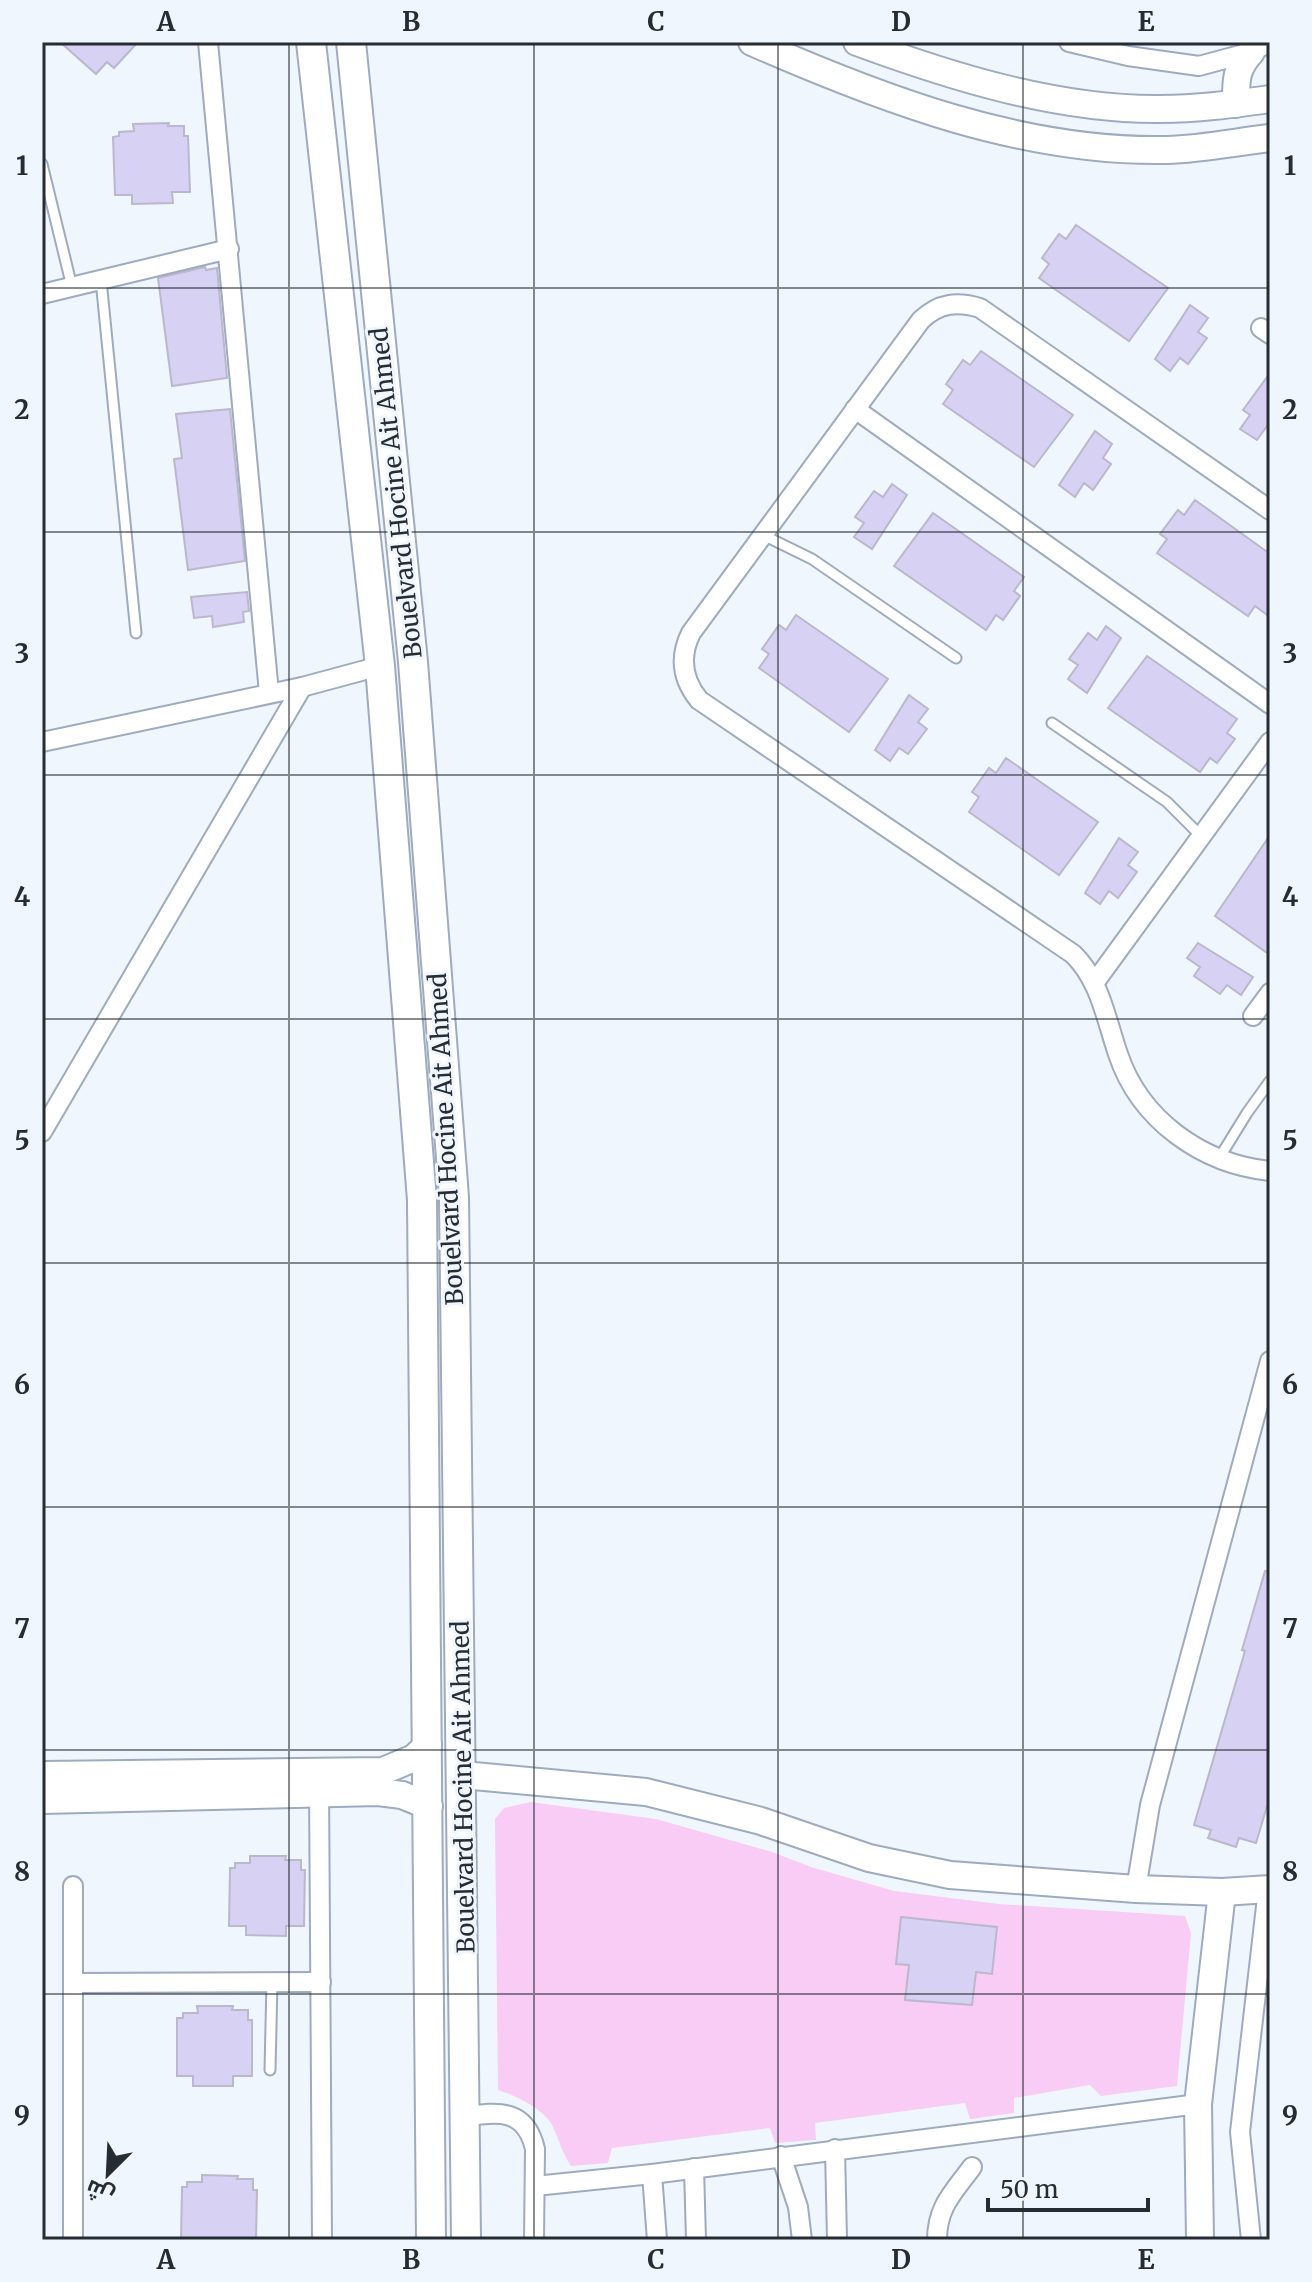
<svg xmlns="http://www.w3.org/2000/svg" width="1312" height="2282" viewBox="0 0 1312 2282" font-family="Merriweather,Cairo,serif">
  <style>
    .green { fill: #f8ccf5 }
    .building { fill: #d7d1f3; stroke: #bbb7cd; stroke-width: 2 }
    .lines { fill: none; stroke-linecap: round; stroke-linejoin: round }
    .lane-casing { stroke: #9eabbe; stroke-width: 13 }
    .street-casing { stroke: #9eabbe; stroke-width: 22 }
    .secondary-casing { stroke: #9eabbe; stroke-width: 30 }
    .primary-casing { stroke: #9eabbe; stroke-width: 32 }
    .lane { stroke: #fff; stroke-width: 9 }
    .street { stroke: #fff; stroke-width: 18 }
    .secondary { stroke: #fff; stroke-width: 26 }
    .primary { stroke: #fff; stroke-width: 28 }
    .grid { fill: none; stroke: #272c33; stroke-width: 2; stroke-opacity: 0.55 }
    .labels { text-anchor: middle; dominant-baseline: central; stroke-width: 6; stroke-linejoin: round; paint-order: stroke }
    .street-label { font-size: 24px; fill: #272c33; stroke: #f0f6fe }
    .neatline { fill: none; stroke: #272c33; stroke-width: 3 }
    .grid-label { font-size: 26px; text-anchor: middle; font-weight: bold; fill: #272c33 }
  </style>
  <rect width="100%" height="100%" fill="#f0f6fe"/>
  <path class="green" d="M 531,1802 L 656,1819 L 772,1852 L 811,1867 L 894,1891 L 999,1904 L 1185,1916 L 1191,1933 L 1177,2086 L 1101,2096 L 1090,2085 L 1014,2098 L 1014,2113 L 970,2119 L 965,2103 L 815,2123 L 816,2140 L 775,2143 L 770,2128 L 612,2148 L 608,2163 L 571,2166 C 562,2153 559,2139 552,2125 C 544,2109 514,2095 498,2090 L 495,1819 L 504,1808 Z"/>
  <g class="building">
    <polygon points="60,42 138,42 114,68 107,62 96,74"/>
    <polygon points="169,123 168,126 184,126 184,136 188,136 190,192 172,192 173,203 132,204 132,195 115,195 113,137 119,136 119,132 134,131 133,124"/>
    <polygon points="1076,225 1168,288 1129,341 1039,278 1049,264 1042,258 1059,234 1066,239"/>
    <polygon points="205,267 206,270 217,268 227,378 172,386 158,278"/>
    <polygon points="1190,305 1208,318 1198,332 1207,338 1188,364 1180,358 1170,371 1155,359"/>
    <polygon points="981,351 1073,415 1034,467 943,404 953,390 946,384 963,360 970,365"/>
    <polygon points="1270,373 1270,422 1257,440 1240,429 1250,415 1243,410"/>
    <polygon points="230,409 245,561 188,570 174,459 182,458 176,414"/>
    <polygon points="1095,431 1112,444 1103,458 1111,464 1093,490 1084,483 1075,497 1059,485"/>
    <polygon points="892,484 907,495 872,549 854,537 864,523 855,517 874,491 883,497"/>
    <polygon points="1195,500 1270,554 1270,617 1255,606 1248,616 1157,553 1167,539 1160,534 1178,510 1184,515"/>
    <polygon points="933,513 1024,577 1014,591 1020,596 1003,620 996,615 986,630 894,566"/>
    <polygon points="247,592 249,611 243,612 244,622 213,627 212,616 194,618 191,597"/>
    <polygon points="796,615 888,679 849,732 759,668 769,654 762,649 779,625 786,630"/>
    <polygon points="1106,626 1121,638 1087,693 1068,679 1078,665 1069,659 1088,633 1097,640"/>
    <polygon points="1147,656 1237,719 1227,733 1235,739 1217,763 1210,758 1200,772 1108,708"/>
    <polygon points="909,695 928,709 918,722 927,729 908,754 899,748 890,761 875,750"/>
    <polygon points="1006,758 1098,822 1059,875 969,812 979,797 972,792 989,768 996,773"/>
    <polygon points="1270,835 1270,955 1215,916"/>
    <polygon points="1119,838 1138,852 1128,865 1137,872 1118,898 1109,891 1100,904 1085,893"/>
    <polygon points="1198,943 1253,977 1241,995 1227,985 1220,994 1194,976 1200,967 1187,958"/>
    <polygon points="1265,1571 1270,1572 1270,1796 1256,1843 1239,1838 1236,1847 1208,1838 1211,1830 1194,1825 1245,1651 1242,1650"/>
    <polygon points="250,1856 286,1856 285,1860 301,1860 301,1870 305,1870 304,1926 286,1926 286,1936 246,1935 246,1926 229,1926 230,1868 235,1868 235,1863 250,1863"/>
    <polygon points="901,1917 997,1927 992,1974 976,1972 972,2005 905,2000 909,1965 896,1964"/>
    <polygon points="197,2006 233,2006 232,2010 248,2010 248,2020 252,2020 252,2076 233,2076 233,2086 193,2086 193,2076 177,2076 177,2018 183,2018 183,2013 198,2013"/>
    <polygon points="202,2175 238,2176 237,2179 253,2179 253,2190 257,2190 256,2240 181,2240 182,2187 187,2187 187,2182 202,2182"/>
  </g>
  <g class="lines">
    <g class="lane-casing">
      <g id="lane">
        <polyline points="42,164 72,287"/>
        <polyline points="101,280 136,633"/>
        <polyline points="763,535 812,559 956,658"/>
        <polyline points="1052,723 1167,802 1201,836"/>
        <polyline points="1218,1160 1247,1113 1270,1081"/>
        <polyline points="270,2070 272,1982"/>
      </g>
    </g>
    <g class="street-casing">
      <g id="street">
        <polyline points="208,42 269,693"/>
        <polyline points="1069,42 1128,56 1199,66 1251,52 1270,42"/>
        <polyline points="42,294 229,249"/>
        <polyline points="1261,328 1270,334"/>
        <polyline points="855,409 1270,704"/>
        <path d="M 1270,510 L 980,308 C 957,301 939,303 921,320 L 691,633 C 679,657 682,679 699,700 L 1073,954 C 1100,980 1106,1019 1118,1054 C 1140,1120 1202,1164 1270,1171"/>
        <polyline points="42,742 302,687 380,666"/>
        <polyline points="1095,982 1270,742"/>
        <polyline points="1253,1016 1270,993"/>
        <polyline points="42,1132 302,687"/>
        <polyline points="319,1783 322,2240"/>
        <polyline points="1136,1889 1150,1805 1270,1361"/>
        <polyline points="73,1983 321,1982"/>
        <path d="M 465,2117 C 498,2111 526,2109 535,2149 L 534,2240"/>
        <polyline points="835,2149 837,2240"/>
        <polyline points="781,2156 798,2207 802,2240"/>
        <polyline points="694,2168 696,2240"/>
        <polyline points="652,2174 657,2240"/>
        <polyline points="535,2186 652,2174 1198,2104"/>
        <polyline points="73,2240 73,1886"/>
        <path d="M 937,2240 C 937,2207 953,2193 972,2167"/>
        <polyline points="1251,2240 1240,2132 1268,1889"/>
      </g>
    </g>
    <g class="secondary-casing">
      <g id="secondary">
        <path d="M 752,42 C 882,99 1023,153 1167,150 C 1201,149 1236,142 1270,138"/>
        <path d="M 857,42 C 952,77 1058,110 1160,109 C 1197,109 1234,104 1270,99"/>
        <path d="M 1236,104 C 1236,82 1235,69 1251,52"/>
        <polyline points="42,1775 383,1771 414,1758 428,1745"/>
        <polyline points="463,1775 646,1792 761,1821 869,1858 950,1875 1136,1889 1222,1892 1270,1889"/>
        <polyline points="42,1800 378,1792 402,1795 429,1806"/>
        <polyline points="1200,2240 1198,2104 1222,1892"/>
      </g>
    </g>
    <g class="primary-casing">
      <g id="primary">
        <polyline points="311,42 380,666 422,1200 431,2240"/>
        <polyline points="351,42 413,662 454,1197 466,2240"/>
      </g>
    </g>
    <use href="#lane" class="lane"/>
    <use href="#street" class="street"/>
    <use href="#secondary" class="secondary"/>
    <use href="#primary" class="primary"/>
  </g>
  <path class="grid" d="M 289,42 L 289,2240M 534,42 L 534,2240M 778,42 L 778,2240M 1023,42 L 1023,2240M 42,288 L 1270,288M 42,532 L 1270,532M 42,775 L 1270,775M 42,1019 L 1270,1019M 42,1263 L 1270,1263M 42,1507 L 1270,1507M 42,1750 L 1270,1750M 42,1994 L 1270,1994"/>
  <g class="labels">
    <g class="street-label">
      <text transform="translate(396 493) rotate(-96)">Bouelvard Hocine Ait Ahmed</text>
      <text transform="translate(446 1139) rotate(-93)">Bouelvard Hocine Ait Ahmed</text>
      <text transform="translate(463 1787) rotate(-91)">Bouelvard Hocine Ait Ahmed</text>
    </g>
  </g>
  <rect width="1312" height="2282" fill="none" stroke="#f0f6fe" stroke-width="88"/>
  <g transform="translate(108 2174) rotate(204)" stroke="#f0f6fe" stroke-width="6" paint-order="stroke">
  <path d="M0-6L14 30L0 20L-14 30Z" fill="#272c33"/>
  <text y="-12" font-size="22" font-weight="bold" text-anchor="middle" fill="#272c33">ش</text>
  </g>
  <path d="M988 2198v12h160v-12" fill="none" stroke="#272c33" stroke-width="4"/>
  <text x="1000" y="2198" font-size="24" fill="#272c33" stroke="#f0f6fe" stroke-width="6" paint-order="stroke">50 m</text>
  <rect x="44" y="44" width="1224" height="2194" class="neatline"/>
  <g class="grid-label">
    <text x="166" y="31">A</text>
    <text x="411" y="31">B</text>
    <text x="656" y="31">C</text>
    <text x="901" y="31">D</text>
    <text x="1146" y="31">E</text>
    <text x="22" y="175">1</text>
    <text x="1290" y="175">1</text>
    <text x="22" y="419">2</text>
    <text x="1290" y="419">2</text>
    <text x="22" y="663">3</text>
    <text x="1290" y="663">3</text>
    <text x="22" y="906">4</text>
    <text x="1290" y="906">4</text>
    <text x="22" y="1150">5</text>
    <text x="1290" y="1150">5</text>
    <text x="22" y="1394">6</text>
    <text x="1290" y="1394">6</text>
    <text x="22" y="1638">7</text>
    <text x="1290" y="1638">7</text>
    <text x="22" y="1881">8</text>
    <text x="1290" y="1881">8</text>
    <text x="22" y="2125">9</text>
    <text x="1290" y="2125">9</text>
    <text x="166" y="2269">A</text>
    <text x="411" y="2269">B</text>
    <text x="656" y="2269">C</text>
    <text x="901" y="2269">D</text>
    <text x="1146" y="2269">E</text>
  </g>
</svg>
